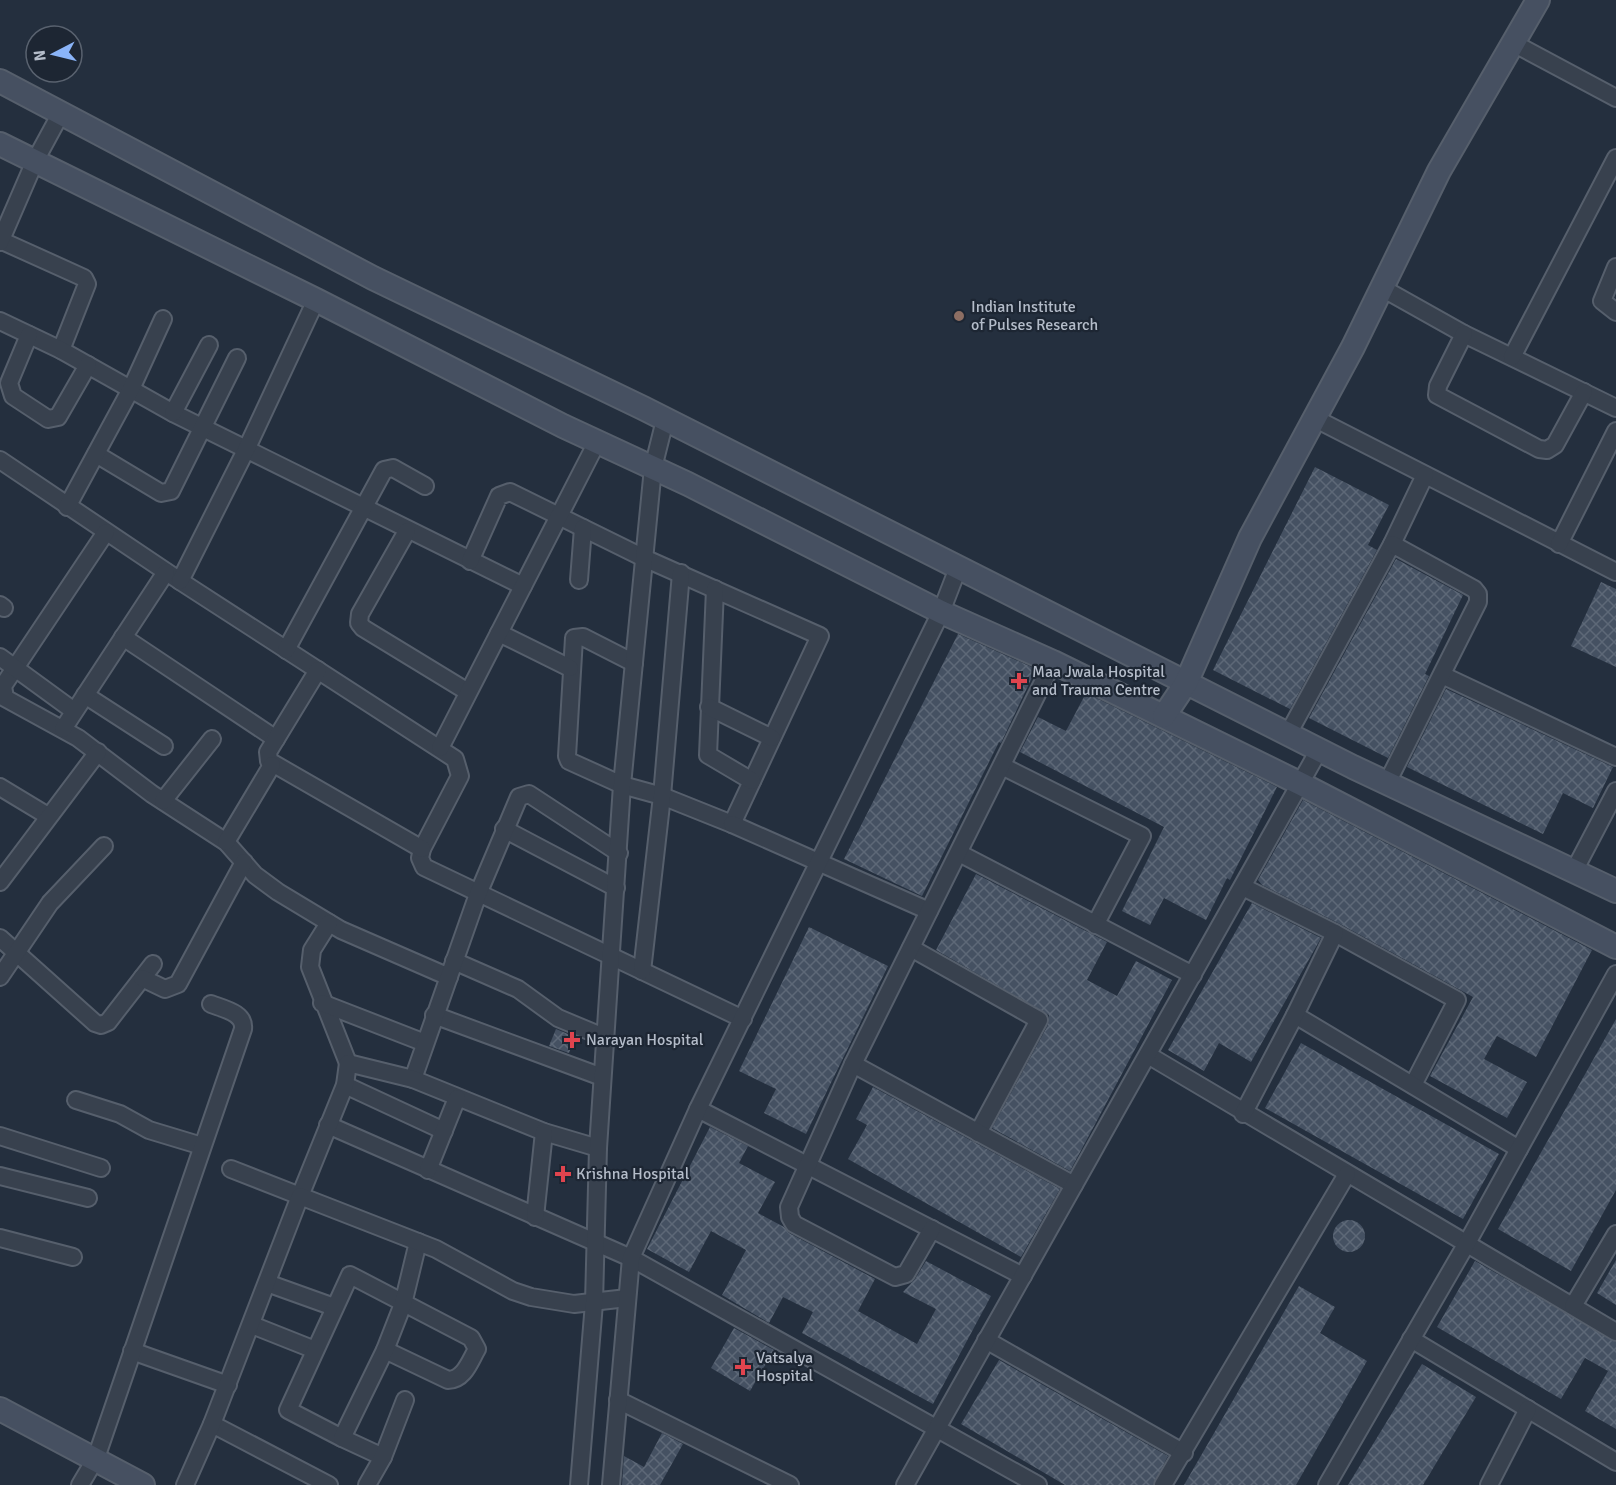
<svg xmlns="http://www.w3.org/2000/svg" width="1616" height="1485" viewBox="0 0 1616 1485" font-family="Signika,sans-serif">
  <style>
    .building { fill: url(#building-cross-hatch) }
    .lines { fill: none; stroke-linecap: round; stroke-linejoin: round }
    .street-casing { stroke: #565f6c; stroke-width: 20 }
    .secondary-casing { stroke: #565f6c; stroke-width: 26 }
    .street { stroke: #38414e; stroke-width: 16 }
    .secondary { stroke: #465061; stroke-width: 22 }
    .education-dot { fill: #8d6e63; stroke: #1d2633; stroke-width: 2 }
    .health-dot { fill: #e0444e; stroke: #1d2633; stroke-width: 2 }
    .labels { text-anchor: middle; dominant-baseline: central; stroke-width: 4.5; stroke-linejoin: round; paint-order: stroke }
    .poi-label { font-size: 16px; fill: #b4bcc9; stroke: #1d2633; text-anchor: start }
  </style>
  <defs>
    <pattern id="building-cross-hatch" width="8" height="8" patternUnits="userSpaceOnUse" patternTransform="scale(1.5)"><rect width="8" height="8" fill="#455162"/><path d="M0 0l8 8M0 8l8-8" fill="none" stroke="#5d6877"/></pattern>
  </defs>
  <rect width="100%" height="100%" fill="#242f3e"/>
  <g class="building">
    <polygon points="1315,467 1389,505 1368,545 1377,550 1290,709 1213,670"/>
    <polygon points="1396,559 1463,595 1425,674 1429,676 1388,758 1309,718"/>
    <polygon points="1601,582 1616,589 1616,667 1571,646"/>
    <polygon points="958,634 1036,669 1001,743 999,742 922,896 844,859"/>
    <polygon points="1446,689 1613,767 1593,808 1563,793 1543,834 1407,767"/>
    <polygon points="1086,693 1277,787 1230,880 1227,878 1206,920 1164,898 1150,925 1122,911 1164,827 1020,752 1038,717 1066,731"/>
    <polygon points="1303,800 1592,950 1536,1057 1497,1036 1484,1059 1527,1082 1507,1118 1430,1076 1473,997 1340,924 1262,885 1258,880"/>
    <polygon points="976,874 1107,942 1087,980 1117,996 1136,961 1172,980 1070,1171 992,1128 1048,1025 1049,1015 936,950"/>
    <polygon points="1252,903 1321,938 1251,1062 1219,1043 1204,1071 1168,1050"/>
    <polygon points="809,927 888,966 806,1134 764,1113 776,1089 739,1071"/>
    <polygon points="1616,1019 1616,1190 1571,1271 1498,1229"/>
    <polygon points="556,1029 575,1037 569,1053 549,1046"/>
    <polygon points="1301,1043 1499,1154 1463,1219 1265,1108"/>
    <polygon points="873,1087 1060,1189 1021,1257 848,1159 867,1125 856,1119"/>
    <polygon points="710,1127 748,1146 739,1163 775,1182 758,1213 784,1227 789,1233 875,1279 858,1311 917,1344 936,1309 903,1292 915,1279 926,1261 991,1296 933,1404 802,1333 813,1312 783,1297 769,1323 722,1295 746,1250 711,1231 689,1272 647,1249"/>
    <circle cx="1349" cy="1236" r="16"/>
    <polygon points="1616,1260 1616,1305 1597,1293"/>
    <polygon points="1475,1261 1616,1342 1616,1429 1585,1411 1608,1371 1585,1358 1561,1399 1437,1327"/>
    <polygon points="1299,1286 1335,1307 1320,1333 1367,1361 1296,1485 1184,1485"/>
    <polygon points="734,1328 774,1350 750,1391 711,1368"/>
    <polygon points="999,1360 1168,1456 1153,1485 1065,1485 961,1424"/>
    <polygon points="1422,1364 1476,1397 1423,1485 1348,1485"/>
    <polygon points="662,1433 683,1444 660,1485 622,1485 624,1456 644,1467"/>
  </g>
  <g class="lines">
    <g class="street-casing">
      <g id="street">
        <polyline points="1513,43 1616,98"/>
        <polyline points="0,240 84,278 87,284 61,350"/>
        <polyline points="0,242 35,161 61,113"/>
        <polyline points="1616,267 1602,301 1616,312"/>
        <polyline points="1382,288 1464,334 1616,408"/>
        <polyline points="0,321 61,350 173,413 523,586"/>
        <polyline points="1464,334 1438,386 1437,395 1539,449 1547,450 1555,445 1584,392"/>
        <polyline points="29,335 9,383 13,396 48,419 58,417 88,365"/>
        <polyline points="1512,357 1616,158"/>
        <polyline points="173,413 209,345"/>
        <polyline points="1314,418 1616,572"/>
        <polyline points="96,454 161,493 171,491 237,358"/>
        <polyline points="0,460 180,581 455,759 460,776 422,849 420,858 424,867 743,1019"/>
        <polyline points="67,507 131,389 163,319"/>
        <polyline points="407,531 360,614 359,623 363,628 468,692"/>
        <polyline points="106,532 3,686 5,698 78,738 152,794 226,842 255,875 278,892 341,930 449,977"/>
        <polyline points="1559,544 1616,431"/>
        <polyline points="470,561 499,496 510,492 644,558 820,636 732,824 662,796 622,785 569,761 567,756 574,638 583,637 634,663"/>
        <polyline points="579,580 583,528"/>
        <polyline points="180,581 246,450 316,300"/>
        <polyline points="715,589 708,755 752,781"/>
        <polyline points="0,605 4,608"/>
        <polyline points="499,633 570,668"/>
        <polyline points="123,637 276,739"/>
        <polyline points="286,650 384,470 393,468 425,486"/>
        <polyline points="0,657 74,711"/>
        <polyline points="318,670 268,752 269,761 422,849"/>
        <polyline points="1442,675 1616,757"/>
        <polyline points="85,695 164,746"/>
        <polyline points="709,707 772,738"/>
        <polyline points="63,729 166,572"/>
        <polyline points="1288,734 1392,544 1425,475"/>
        <polyline points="440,748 597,442"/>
        <polyline points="1002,766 1142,836 1095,925"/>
        <polyline points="1387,783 1478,602 1478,594 1474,589 1392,544"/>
        <polyline points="0,787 48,816"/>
        <polyline points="163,801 212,739"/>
        <polyline points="732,824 929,911"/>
        <polyline points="504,829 616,888"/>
        <polyline points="226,842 272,765"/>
        <polyline points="959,853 1193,975"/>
        <polyline points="1574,871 1616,791"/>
        <polyline points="0,882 98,752"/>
        <polyline points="1243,887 1335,933 1457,1000 1413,1085"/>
        <polyline points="329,923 312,950 310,967 348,1063"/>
        <polyline points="0,938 95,1023 101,1025 108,1022 153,964"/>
        <polyline points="911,948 1039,1020 978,1133"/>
        <polyline points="454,961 518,989 558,1018 606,1038"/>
        <polyline points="642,971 662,796 681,573"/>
        <polyline points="0,977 50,903 104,846"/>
        <polyline points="142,978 165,989 178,984 244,862"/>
        <polyline points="322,1003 425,1043"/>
        <polyline points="434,1015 602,1077"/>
        <polyline points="1295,1015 1519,1149"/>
        <polyline points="1148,1055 1616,1332"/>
        <polyline points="853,1064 1074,1185"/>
        <polyline points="413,1079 478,894 519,797 529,794 619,853"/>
        <polyline points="345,1085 444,1131"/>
        <polyline points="76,1100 120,1114 149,1130 202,1146"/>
        <polyline points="698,1109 1023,1276"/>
        <polyline points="1243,1114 1295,1015 1335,933"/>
        <polyline points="328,1125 631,1258 1038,1485"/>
        <polyline points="0,1136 101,1168"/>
        <polyline points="231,1169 300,1196 345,1085 348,1063 413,1079 544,1132 598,1148"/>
        <polyline points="428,1170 457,1098"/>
        <polyline points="0,1176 88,1198"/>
        <polyline points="535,1217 544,1132"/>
        <polyline points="932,1229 906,1274 895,1277 794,1224 790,1217 789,1207 853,1064 1053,662"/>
        <polyline points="0,1238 73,1257"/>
        <polyline points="267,1283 334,1307"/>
        <polyline points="1573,1306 1616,1234"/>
        <polyline points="252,1325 315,1350"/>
        <polyline points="1411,1339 1616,1462"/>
        <polyline points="986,1340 1184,1453"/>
        <polyline points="132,1351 228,1385"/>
        <polyline points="618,1400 790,1485"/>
        <polyline points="212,1424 329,1485"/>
        <path d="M 342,1438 L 288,1410 L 350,1275 L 471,1338 L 477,1349 C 470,1361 464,1380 448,1380 L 385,1350"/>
        <polyline points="383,1457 342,1438 385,1350 403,1304 418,1242"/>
        <path d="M 80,1485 L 96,1458 L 243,1029 C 245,1013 224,1009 211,1004"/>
        <polyline points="185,1485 212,1424 300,1196 436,1249 513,1291 531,1297 574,1304 627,1298"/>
        <polyline points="367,1485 383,1457 405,1400"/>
        <polyline points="579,1485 594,1303 598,1148 622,785 653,468 665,420"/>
        <polyline points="611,1485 631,1258 698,1109 941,612 958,568"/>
        <polyline points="905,1485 1319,750"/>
        <polyline points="1163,1485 1347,1174"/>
        <polyline points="1327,1485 1467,1243 1616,974"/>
        <polyline points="1489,1485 1528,1409"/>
      </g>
    </g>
    <g class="secondary-casing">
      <g id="secondary">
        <polyline points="0,81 373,278 643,408 1353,767 1616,891"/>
        <polyline points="0,144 316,300 563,426 688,484 941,612 1053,662 1301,784 1616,947"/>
        <polyline points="1164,716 1186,683 1250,538 1353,347 1439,171 1538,0"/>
        <polyline points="0,1409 143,1485"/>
      </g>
    </g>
    <use href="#street" class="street"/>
    <use href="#secondary" class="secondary"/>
  </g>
  <circle class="education-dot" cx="959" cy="316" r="6"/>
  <g class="health-dot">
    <path d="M1016 672h6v6h6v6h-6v6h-6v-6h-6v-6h6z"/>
    <path d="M569 1031h6v6h6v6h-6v6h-6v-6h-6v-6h6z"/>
    <path d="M560 1165h6v6h6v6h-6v6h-6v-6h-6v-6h6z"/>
    <path d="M740 1358h6v6h6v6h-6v6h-6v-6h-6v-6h6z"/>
  </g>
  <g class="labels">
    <g class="poi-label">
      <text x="971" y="307">Indian Institute<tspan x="971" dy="18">of Pulses Research</tspan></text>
      <text x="1032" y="672">Maa Jwala Hospital<tspan x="1032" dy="18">and Trauma Centre</tspan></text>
      <text x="586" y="1040">Narayan Hospital</text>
      <text x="576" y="1174">Krishna Hospital</text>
      <text x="756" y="1358">Vatsalya<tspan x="756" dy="18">Hospital</tspan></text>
    </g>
  </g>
  <g transform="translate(54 54) rotate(263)"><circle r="28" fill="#1d2633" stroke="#59626f" stroke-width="1.5"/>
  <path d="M0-4.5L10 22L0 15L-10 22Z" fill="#8ab4f8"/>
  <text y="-9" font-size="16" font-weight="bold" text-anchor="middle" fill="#b4bcc9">N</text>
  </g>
</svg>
